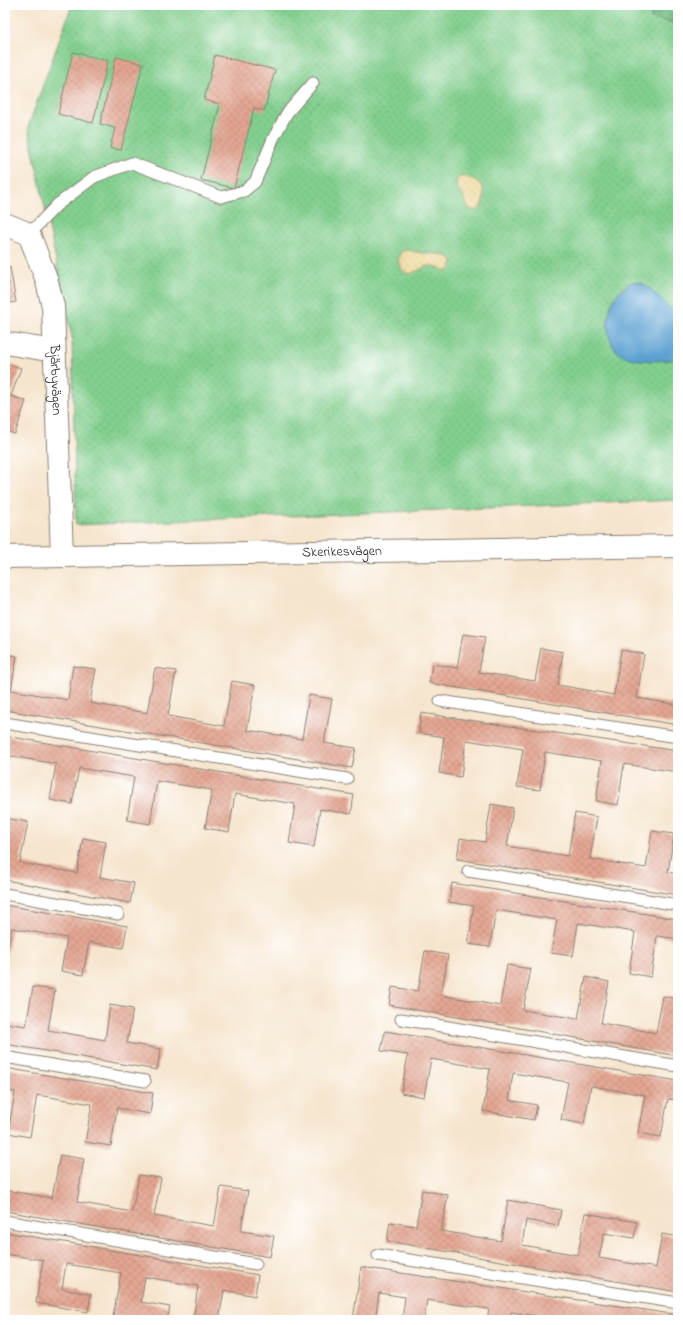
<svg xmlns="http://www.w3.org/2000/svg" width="683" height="1325" viewBox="0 0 683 1325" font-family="'Indie Flower',sans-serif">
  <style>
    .grass { fill: url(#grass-dots); stroke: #4f7655 }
    .forest { fill: url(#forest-crowns); stroke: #42674a }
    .sand { fill: url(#sand-dots); stroke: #857b5d }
    .water { fill: #5ca1d1; stroke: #3c5e76 }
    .building { fill: url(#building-cross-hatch) }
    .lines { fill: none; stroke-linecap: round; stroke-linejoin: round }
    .service-casing { stroke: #898075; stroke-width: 13 }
    .minor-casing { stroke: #898075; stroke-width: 24 }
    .tertiary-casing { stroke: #898075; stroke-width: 24 }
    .service { stroke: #fff; stroke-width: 11 }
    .minor { stroke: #fff; stroke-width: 22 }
    .tertiary { stroke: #fff; stroke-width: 22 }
    .labels { text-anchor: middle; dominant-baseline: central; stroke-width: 3; stroke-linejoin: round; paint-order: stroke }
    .street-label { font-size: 14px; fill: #1c1c1c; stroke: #fff }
  </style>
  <defs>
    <pattern id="grass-dots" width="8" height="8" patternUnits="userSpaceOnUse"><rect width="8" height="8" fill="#82cf8e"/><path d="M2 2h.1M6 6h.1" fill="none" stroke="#70b17a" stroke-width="1.8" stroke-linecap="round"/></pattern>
    <pattern id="forest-crowns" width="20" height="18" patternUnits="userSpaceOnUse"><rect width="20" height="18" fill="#69b279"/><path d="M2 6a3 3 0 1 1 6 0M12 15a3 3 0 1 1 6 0" fill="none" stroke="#569062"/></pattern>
    <pattern id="sand-dots" width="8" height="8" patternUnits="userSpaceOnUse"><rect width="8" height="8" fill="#eeda9e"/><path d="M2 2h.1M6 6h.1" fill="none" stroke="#ccba88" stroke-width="1.8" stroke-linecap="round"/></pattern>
    <pattern id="building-cross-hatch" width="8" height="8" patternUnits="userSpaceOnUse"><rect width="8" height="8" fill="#e4a692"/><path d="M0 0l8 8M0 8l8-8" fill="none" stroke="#c38e7d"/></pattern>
  </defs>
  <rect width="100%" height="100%" fill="#fff"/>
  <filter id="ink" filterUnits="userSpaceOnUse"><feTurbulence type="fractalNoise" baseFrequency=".025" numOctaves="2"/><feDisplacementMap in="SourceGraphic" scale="8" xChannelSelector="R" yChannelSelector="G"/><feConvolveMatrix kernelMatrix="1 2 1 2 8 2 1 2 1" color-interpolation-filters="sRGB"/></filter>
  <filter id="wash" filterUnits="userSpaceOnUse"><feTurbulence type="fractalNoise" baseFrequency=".012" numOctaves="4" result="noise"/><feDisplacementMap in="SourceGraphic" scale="16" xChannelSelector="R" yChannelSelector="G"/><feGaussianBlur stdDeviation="0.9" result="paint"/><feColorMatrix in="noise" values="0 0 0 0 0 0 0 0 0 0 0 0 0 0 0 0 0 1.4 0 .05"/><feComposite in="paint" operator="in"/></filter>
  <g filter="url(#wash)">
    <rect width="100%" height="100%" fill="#f6e5ce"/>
    <polygon class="grass" points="72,5 678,5 678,500 76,525 72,337 28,127"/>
    <polygon class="forest" points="651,5 678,5 678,23 651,19"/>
    <g class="sand">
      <path d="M 464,176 C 484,181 488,192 480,209 L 475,211 L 468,208 L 464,197 L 456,186 L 457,178 Z"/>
      <path d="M 410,250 C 424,256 441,250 453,260 L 451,269 L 447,271 C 442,270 435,265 429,266 C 420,266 408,283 400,266 C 397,260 399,256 402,251 Z"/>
    </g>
    <path class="water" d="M 631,282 C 634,282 638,282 641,283 C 651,286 666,307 678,314 L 678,359 C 662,361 631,363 618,352 C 603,338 606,307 619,292 C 622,289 627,286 631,282 Z"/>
    <g id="blocks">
      <g class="building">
        <polygon points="73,52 108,61 93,123 58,114"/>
        <polygon points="215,55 275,70 264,111 254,108 234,188 201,180 220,104 204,100"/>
        <polygon points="116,57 143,64 121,150 110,148 115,128 100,124"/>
        <polygon points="10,267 16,302 5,304 5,268"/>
        <polygon points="5,363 21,368 11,396 26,401 15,434 5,431"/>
        <polygon points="463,634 485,637 479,672 535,681 541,648 563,652 558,685 614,695 621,650 644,654 637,698 678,705 678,725 429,683 432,664 457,668"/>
        <polygon points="5,654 17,656 11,690 68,700 73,666 96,669 90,703 147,713 155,668 176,671 168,716 224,726 232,681 255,685 247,730 302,739 309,695 332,699 324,743 356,748 352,768 5,710"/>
        <polygon points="421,713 678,751 678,772 624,764 618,805 596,801 602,761 545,752 540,790 517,787 523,749 466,740 461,777 439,773 444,737 419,733"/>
        <polygon points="5,736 354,795 351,814 320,809 314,847 289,843 295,804 235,794 229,832 205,828 212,790 157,781 150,824 127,820 134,777 79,768 72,804 50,800 56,764 5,755"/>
        <polygon points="491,804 513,808 507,846 568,856 575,813 597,817 590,859 646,868 652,831 674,834 668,872 678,874 678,895 457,859 460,838 485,842"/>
        <polygon points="5,818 28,822 20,863 77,873 83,838 106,842 100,877 134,883 130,903 5,880"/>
        <polygon points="452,883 678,919 678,939 657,936 651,977 629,973 635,932 578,923 573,956 551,953 557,920 496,910 490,947 468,944 474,906 449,902"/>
        <polygon points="5,905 127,926 123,948 89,942 83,975 61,971 67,938 12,928 5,960"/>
        <polygon points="425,951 448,955 441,995 500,1006 507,965 531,969 523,1010 578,1019 586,977 609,982 601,1023 656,1033 663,996 678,999 678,1056 389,1005 392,987 418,991"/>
        <polygon points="33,987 55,990 48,1030 105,1040 110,1005 133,1009 127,1043 161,1049 157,1070 5,1044 5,1023 26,1026"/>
        <polygon points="385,1031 678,1081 678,1100 668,1099 661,1137 638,1133 645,1095 591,1086 584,1124 561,1120 568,1082 513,1073 509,1100 537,1105 534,1120 483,1111 490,1069 431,1059 424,1097 401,1093 408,1055 381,1051"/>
        <polygon points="5,1068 153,1093 150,1114 117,1108 111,1146 85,1142 92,1104 37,1095 30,1137 8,1133 15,1092 5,1090"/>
        <polygon points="60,1155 84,1159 77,1202 132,1212 139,1175 161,1178 154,1216 214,1226 221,1187 248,1191 241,1231 274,1236 270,1257 5,1211 5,1190 52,1198"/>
        <polygon points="422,1190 448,1195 441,1231 501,1241 508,1200 561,1210 558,1226 526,1220 522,1245 578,1255 585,1213 637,1222 634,1238 604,1233 599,1258 656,1268 662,1234 678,1237 678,1292 387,1241 390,1222 416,1226"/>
        <polygon points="5,1232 258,1275 255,1296 224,1290 219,1320 193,1320 198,1286 145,1277 141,1302 170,1307 167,1320 138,1320 113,1316 121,1273 66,1264 62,1289 91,1294 88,1312 36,1303 43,1260 5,1254"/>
        <polygon points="361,1267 678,1315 678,1320 560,1320 511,1312 510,1320 487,1320 489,1309 427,1300 424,1320 402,1320 405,1297 379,1293 375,1320 353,1320"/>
      </g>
    </g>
  </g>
  <g filter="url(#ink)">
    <use href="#blocks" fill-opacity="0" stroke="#898075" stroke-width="1"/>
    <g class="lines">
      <g class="service-casing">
        <g id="service">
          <polyline points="29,234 57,205 94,177 132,163 221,197 244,191 255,182 273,139 287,113 313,83"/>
          <polyline points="440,701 678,737"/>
          <polyline points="5,723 347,779"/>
          <polyline points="468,871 678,905"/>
          <polyline points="5,894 118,914"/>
          <polyline points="401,1019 678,1066"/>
          <polyline points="5,1057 145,1081"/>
          <polyline points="5,1221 256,1264"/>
          <polyline points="378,1255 678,1303"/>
        </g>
      </g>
      <g class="minor-casing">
        <g id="minor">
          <path id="s1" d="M 5,224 L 29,234 L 46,278 L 53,306 L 62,556"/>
          <polyline points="5,343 54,351"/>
        </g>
      </g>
      <g class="tertiary-casing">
        <g id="tertiary">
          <path id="s2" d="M 5,557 L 678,546"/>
        </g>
      </g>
      <use href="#service" class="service"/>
      <use href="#minor" class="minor"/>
      <use href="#tertiary" class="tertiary"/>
    </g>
  </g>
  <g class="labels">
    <g class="street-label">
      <text stroke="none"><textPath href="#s1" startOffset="176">Bjärbyvägen</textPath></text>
      <text stroke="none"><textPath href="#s2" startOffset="337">Skerikesvägen</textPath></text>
    </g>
  </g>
  <rect width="683" height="1325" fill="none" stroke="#fff" stroke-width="20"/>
</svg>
